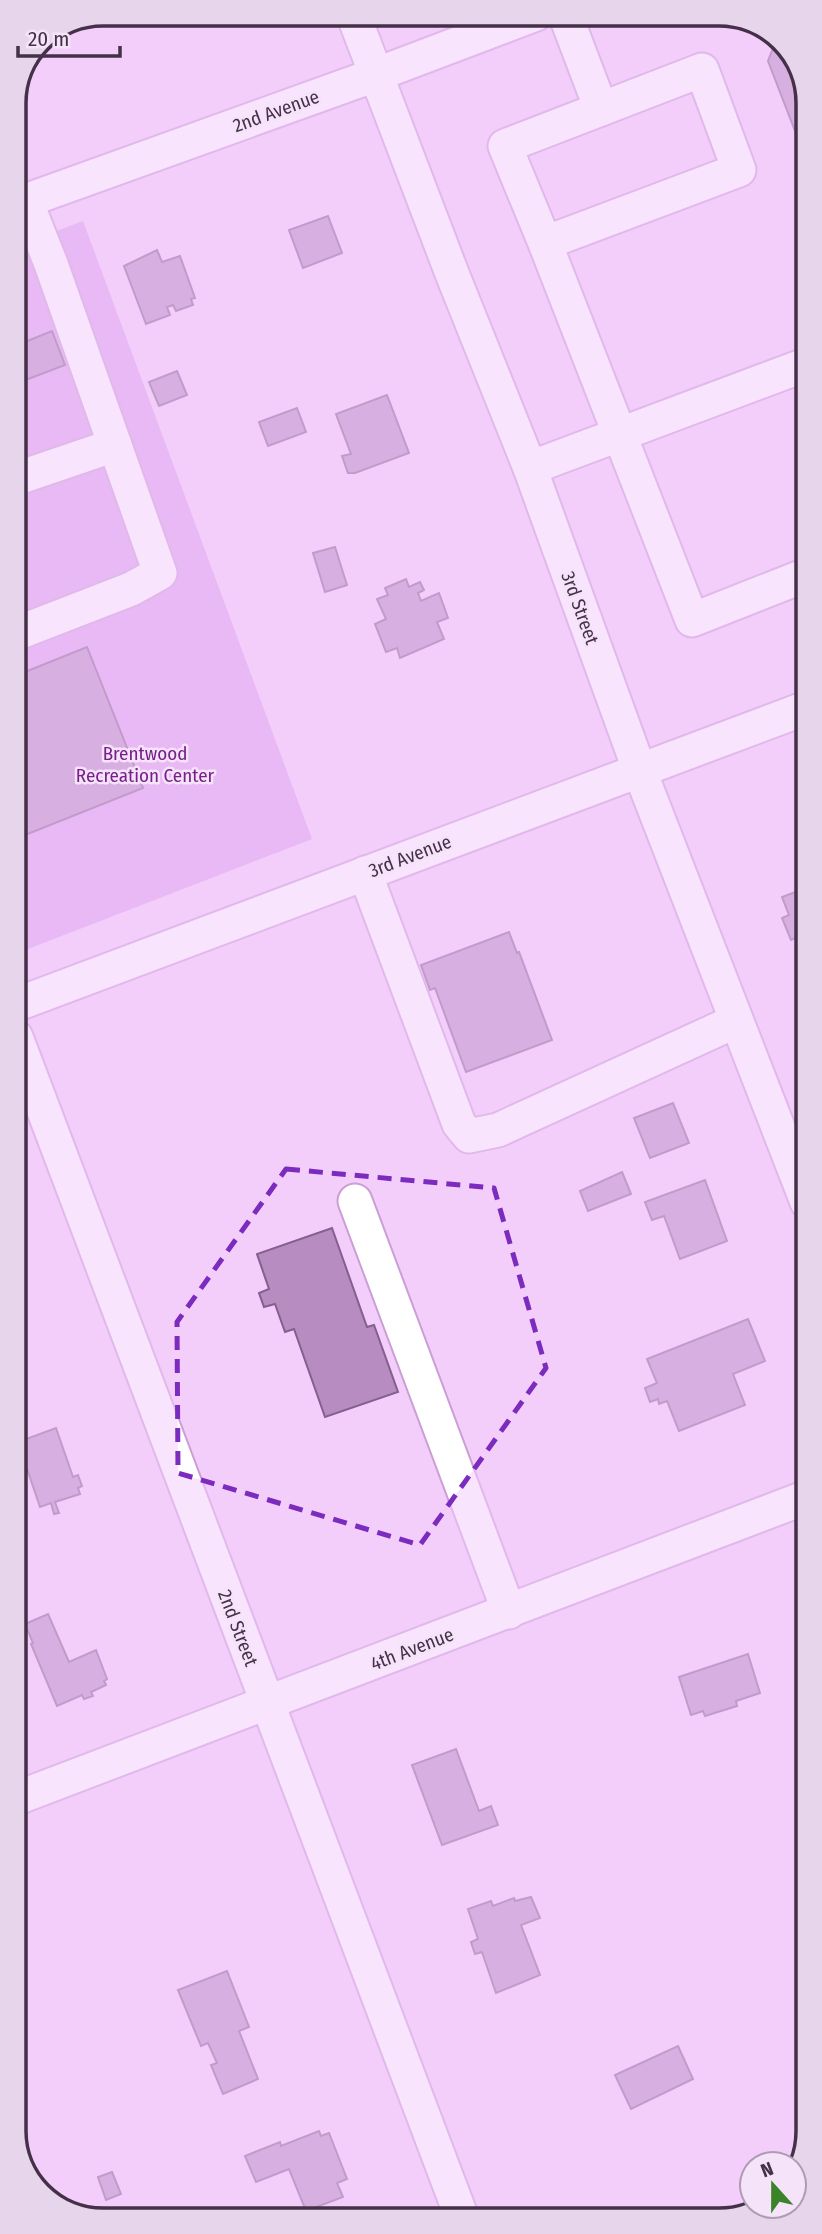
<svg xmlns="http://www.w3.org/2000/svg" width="822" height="2234" viewBox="0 0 822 2234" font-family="'Fira Sans Condensed',sans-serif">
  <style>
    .green { fill: #dc9feb }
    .building { fill: #b78cc1; stroke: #865e90; stroke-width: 2 }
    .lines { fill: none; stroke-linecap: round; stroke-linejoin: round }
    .minor-casing { stroke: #cb9fd5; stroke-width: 37 }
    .minor { stroke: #fff; stroke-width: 33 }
    .marked { fill: none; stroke: #7b2cbf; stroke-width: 5; stroke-dasharray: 14 9; stroke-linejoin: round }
    .labels { text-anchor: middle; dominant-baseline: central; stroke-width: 5; stroke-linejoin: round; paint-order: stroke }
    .street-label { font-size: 19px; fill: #443148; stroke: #f5e3f9 }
    .park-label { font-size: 19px; fill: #781f8b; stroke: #f5e3f9 }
    .rim { fill: none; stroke: #443148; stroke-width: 3.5 }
  </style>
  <rect width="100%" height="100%" fill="#f3cefb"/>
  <polygon class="green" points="83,221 312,839 15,954 14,247"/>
  <g class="building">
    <polygon points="193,14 228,14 197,25"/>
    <polygon points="777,38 805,80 805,157 768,61"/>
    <polygon points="328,216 342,253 303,268 289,230"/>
    <polygon points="157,250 162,262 180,256 195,298 191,299 193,305 176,311 173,305 167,307 170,315 146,324 124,266"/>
    <polygon points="52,331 65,365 15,384 15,346"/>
    <polygon points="177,371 187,395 159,406 149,382"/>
    <polygon points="387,395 409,453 355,473 348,473 342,456 351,454 336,414"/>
    <polygon points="297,408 306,432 268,446 259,422"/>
    <polygon points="335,547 347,585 325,592 313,553"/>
    <polygon points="406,579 409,587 420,582 424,590 418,593 421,601 439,593 448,618 437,622 444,639 400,658 397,648 386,652 375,624 386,619 377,599 388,595 385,588"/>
    <polygon points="87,647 143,788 15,839 15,676"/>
    <polygon points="806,888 806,954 805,954 798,937 791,940 782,918 789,915 782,897"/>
    <polygon points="509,932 517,953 519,952 552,1040 466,1072 435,988 430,990 421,965"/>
    <polygon points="673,1103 689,1143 650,1158 634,1118"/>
    <polygon points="622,1172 631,1194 588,1211 580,1191"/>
    <polygon points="705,1180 727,1241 680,1259 664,1216 652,1220 645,1202"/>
    <polygon points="332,1228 367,1327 374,1325 398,1392 325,1417 294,1329 285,1332 275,1304 264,1307 259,1293 269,1289 257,1254"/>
    <polygon points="748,1319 765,1361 733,1374 745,1405 679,1431 667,1401 659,1404 658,1399 650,1402 645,1388 657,1383 647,1359"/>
    <polygon points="56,1428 73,1477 78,1475 82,1486 78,1488 80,1494 55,1502 59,1513 54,1514 51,1503 40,1507 18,1442"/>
    <polygon points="48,1614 69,1662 96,1650 107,1679 104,1681 106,1685 91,1692 93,1696 84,1699 82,1695 57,1706 31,1644 33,1643 25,1624"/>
    <polygon points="748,1654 760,1693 736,1701 737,1706 705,1716 703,1711 691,1715 679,1677"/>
    <polygon points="456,1749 479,1811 491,1806 498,1825 442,1845 412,1765"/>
    <polygon points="531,1897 540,1918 521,1925 540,1975 496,1993 482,1952 475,1954 471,1942 478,1939 468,1909 491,1901 493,1906 514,1898 515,1901"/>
    <polygon points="227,1971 249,2027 239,2031 258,2079 223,2094 211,2065 217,2063 208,2043 201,2046 178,1990"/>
    <polygon points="678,2046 693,2079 631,2109 615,2075"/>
    <polygon points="319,2131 321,2136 329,2133 347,2179 337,2183 343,2197 306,2211 289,2169 256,2182 245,2156 280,2142 281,2146"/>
    <polygon points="112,2172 121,2194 106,2200 98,2177"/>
  </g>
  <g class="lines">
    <g class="minor-casing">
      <g id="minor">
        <polyline points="353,14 453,276 530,468 639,769 807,1202"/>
        <polyline points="565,14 601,109"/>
        <polyline points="14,205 375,75 536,14"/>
        <polyline points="545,243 505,146 702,70 739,170 545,243 692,620 806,575"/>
        <polyline points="530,468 805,365"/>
        <polyline points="15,479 115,445"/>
        <polyline points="15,634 131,589 160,573 51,264 26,201"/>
        <polyline points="365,873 459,1124 469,1136 498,1130 736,1021"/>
        <polyline points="15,1005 806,708"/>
        <polyline points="16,1037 462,2218"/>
        <polyline points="355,1201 509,1612"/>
        <polyline points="17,1798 807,1497"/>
      </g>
    </g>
    <use href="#minor" class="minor"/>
  </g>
  <path d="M0 0H822V2234H0ZM 286,1169 L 494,1188 L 546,1368 L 420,1545 L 178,1473 L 177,1322 Z" fill="#f3cefb" fill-opacity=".55" fill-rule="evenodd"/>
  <path class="marked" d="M 286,1169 L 494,1188 L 546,1368 L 420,1545 L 178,1473 L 177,1322 Z"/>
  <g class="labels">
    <g class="street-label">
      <text transform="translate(276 111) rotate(-20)">2nd Avenue</text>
      <text transform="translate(580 608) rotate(70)">3rd Street</text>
      <text transform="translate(410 856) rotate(-21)">3rd Avenue</text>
      <text transform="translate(238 1628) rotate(69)">2nd Street</text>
      <text transform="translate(412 1649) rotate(-21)">4th Avenue</text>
    </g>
    <g class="park-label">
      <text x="145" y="753">Brentwood<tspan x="145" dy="22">Recreation Center</tspan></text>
    </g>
  </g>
  <path d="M0 0H822V2234H0ZM103 26H719A77 77 0 0 1 796 103V2131A77 77 0 0 1 719 2208H103A77 77 0 0 1 26 2131V103A77 77 0 0 1 103 26Z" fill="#e7d5eb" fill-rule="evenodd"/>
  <path class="rim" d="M103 26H719A77 77 0 0 1 796 103V2131A77 77 0 0 1 719 2208H103A77 77 0 0 1 26 2131V103A77 77 0 0 1 103 26Z"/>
  <g transform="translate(773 2185) rotate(339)"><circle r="33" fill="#f5e3f9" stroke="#ae9cb2" stroke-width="2"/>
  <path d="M0-5L12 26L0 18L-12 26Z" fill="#3b8329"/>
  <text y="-10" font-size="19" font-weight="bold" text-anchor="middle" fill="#443148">N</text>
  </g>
  <path d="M18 46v10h102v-10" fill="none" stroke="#443148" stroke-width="3.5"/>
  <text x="28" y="46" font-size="21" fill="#443148" stroke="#f5e3f9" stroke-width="5" paint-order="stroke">20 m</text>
</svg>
